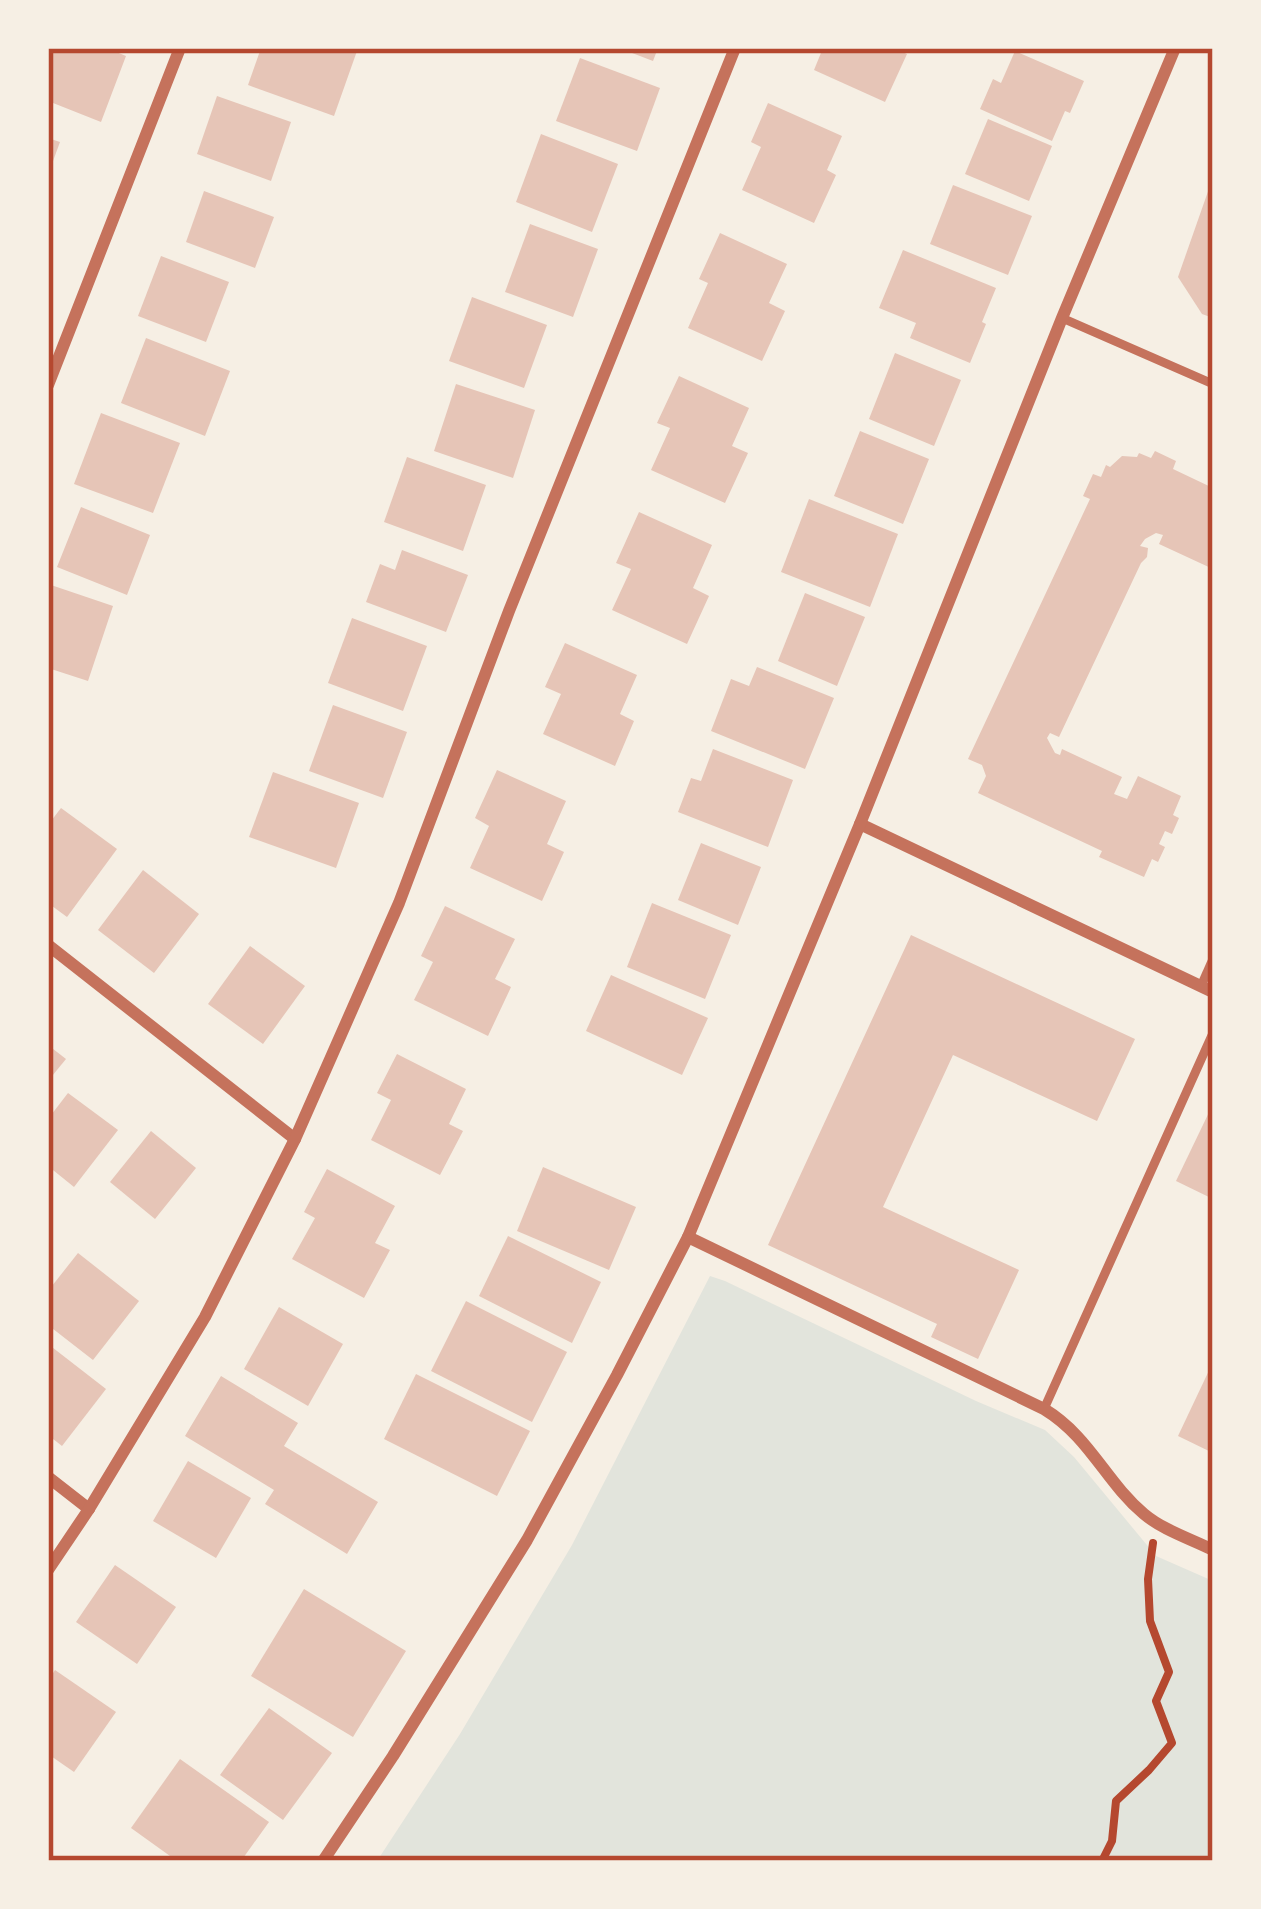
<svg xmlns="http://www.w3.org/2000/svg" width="1261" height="1909" viewBox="0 0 1261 1909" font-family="'IBM Plex Serif',serif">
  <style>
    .green { fill: #e2e4dc }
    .building { fill: #e6c5b7 }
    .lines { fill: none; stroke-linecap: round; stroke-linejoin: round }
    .path { stroke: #b5482f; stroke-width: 8 }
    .service { stroke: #c5725c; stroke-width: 9 }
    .minor { stroke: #c5725c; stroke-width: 12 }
    .neatline { fill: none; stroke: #b5482f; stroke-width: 4.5 }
  </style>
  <rect width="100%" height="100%" fill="#f6efe4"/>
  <polygon class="green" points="710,1276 725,1281 976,1401 1045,1430 1074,1457 1156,1556 1213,1581 1213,1861 377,1861 460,1734 572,1545"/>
  <g class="building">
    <polygon points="48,48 115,48 114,51 126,56 101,122 48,101"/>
    <polygon points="261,48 348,48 357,51 334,116 248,85"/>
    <polygon points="619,48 658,48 653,61"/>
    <polygon points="823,48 894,48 907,54 885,102 814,70"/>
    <polygon points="1015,51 1084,81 1070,113 1065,111 1052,141 980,109 993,79 1001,83"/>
    <polygon points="580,58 660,88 637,151 556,121"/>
    <polygon points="217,96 291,122 271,181 197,154"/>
    <polygon points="768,103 842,136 827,170 836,175 814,223 742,190 761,147 751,142"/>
    <polygon points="988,119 1052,146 1029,201 965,174"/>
    <polygon points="541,134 618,164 592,232 516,202"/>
    <polygon points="48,138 60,142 49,172 48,172"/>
    <polygon points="1212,180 1213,180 1213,318 1202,314 1178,277"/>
    <polygon points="953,185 1032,216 1008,275 930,244"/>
    <polygon points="204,191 274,217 255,268 186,242"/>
    <polygon points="530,224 598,249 573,317 505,292"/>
    <polygon points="720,233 787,264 769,303 785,311 762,361 688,328 708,283 699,279"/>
    <polygon points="903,250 996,288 982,322 986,324 970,363 910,338 916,323 879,308"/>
    <polygon points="161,256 229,282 206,342 138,316"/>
    <polygon points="472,297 547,325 524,388 449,361"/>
    <polygon points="146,338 230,371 205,436 121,403"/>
    <polygon points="895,353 961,380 934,446 869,419"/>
    <polygon points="679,376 749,408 732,446 748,453 725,503 651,470 670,428 657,423"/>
    <polygon points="456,384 535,410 513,478 434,451"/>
    <polygon points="101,413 180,443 153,513 74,484"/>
    <polygon points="860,431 929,459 903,524 834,496"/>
    <polygon points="1155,451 1176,461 1173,469 1213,488 1213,569 1159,544 1163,535 1156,533 1145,539 1140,546 1148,548 1147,557 1141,563 1059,737 1050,733 1047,738 1055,753 1060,755 1062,749 1122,777 1114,794 1127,799 1138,776 1181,796 1173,815 1179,818 1172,834 1165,831 1159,844 1165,847 1158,862 1152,859 1144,877 1099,857 1102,851 978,793 986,776 982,765 968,759 1090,499 1083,496 1093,474 1101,477 1106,465 1110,467 1122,456 1137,457 1139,453 1151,458"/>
    <polygon points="407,457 486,485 463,551 384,522"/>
    <polygon points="809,499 898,534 870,607 781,572"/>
    <polygon points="81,507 150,535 127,595 57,567"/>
    <polygon points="639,512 712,545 693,588 709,596 687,644 612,610 631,569 616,563"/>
    <polygon points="402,550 468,575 446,632 366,602 380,564 395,570"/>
    <polygon points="48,584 113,606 88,681 48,668"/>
    <polygon points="805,593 865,617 837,686 778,661"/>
    <polygon points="352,618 427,646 403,711 328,683"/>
    <polygon points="565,643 637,675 620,714 634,721 615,766 543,734 561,694 545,687"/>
    <polygon points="757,667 834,698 805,769 711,731 731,679 749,686"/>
    <polygon points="333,705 407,732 383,798 309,771"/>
    <polygon points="713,749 793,780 768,847 678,812 691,778 701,781"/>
    <polygon points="497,770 566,801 547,844 564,852 542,901 470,868 489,826 475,818"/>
    <polygon points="273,772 359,803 336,868 249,837"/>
    <polygon points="61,808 117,849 67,917 48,903 48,825"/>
    <polygon points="701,843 761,867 738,925 678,900"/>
    <polygon points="143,870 199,914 154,973 98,930"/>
    <polygon points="652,903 731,935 705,999 627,967"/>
    <polygon points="445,906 515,939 495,979 511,987 488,1036 414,1000 433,962 421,956"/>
    <polygon points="911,935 1135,1039 1097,1121 953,1055 883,1207 1019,1270 978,1359 931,1337 937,1324 768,1245"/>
    <polygon points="250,946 305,986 263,1044 208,1004"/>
    <polygon points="611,975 708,1018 682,1075 586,1031"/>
    <polygon points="48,1045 66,1059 48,1081"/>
    <polygon points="397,1054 466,1089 449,1124 463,1131 440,1175 371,1140 391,1100 377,1093"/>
    <polygon points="68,1093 118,1130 74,1187 48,1166 48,1119"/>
    <polygon points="1213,1104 1213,1199 1176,1181"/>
    <polygon points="151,1131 196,1168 155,1219 110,1182"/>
    <polygon points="543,1167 636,1207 609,1270 517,1231"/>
    <polygon points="327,1169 395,1206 375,1243 390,1250 364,1298 292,1259 315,1218 304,1212"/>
    <polygon points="508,1236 601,1282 572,1343 479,1296"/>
    <polygon points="78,1253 139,1301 93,1360 48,1325 48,1291"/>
    <polygon points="466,1301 567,1352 532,1422 431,1371"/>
    <polygon points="279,1307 343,1344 308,1406 244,1369"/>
    <polygon points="48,1344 106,1389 62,1446 48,1435"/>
    <polygon points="1213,1362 1213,1453 1178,1436"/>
    <polygon points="416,1374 530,1431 497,1496 384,1439"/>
    <polygon points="221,1376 298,1423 284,1446 378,1502 347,1554 265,1504 274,1490 185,1436"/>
    <polygon points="188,1461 251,1498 216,1558 153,1521"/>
    <polygon points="115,1565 176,1607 137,1664 76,1622"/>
    <polygon points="304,1589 406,1651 353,1737 251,1676"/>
    <polygon points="55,1670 116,1712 74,1772 48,1754 48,1681"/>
    <polygon points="269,1708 332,1753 283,1820 220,1775"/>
    <polygon points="180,1759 269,1822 241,1861 177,1861 131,1828"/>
  </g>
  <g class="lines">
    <polyline class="path" points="1102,1861 1112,1841 1116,1801 1149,1770 1172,1743 1156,1701 1169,1672 1150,1621 1148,1579 1153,1543"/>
    <g class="service">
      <polyline points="1062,318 1213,384"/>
      <polyline points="1201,986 1213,959"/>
      <polyline points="1044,1409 1213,1033"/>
    </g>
    <g class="minor">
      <polyline points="48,385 180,48"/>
      <polyline points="860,824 1213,992"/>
      <polyline points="48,945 295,1139"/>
      <path d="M 688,1237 L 1044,1409 C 1090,1437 1105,1481 1144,1514 C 1163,1530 1191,1539 1213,1550"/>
      <polyline points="48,1477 89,1509"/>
      <polyline points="48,1570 89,1509 205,1317 295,1139 399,903 509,611 735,48"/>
      <polyline points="323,1861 393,1756 527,1540 617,1375 688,1237 860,824 1062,318 1175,48"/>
    </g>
  </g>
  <rect width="1261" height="1909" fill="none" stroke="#f6efe4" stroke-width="102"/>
  <rect x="51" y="51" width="1159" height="1807" class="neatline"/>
</svg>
